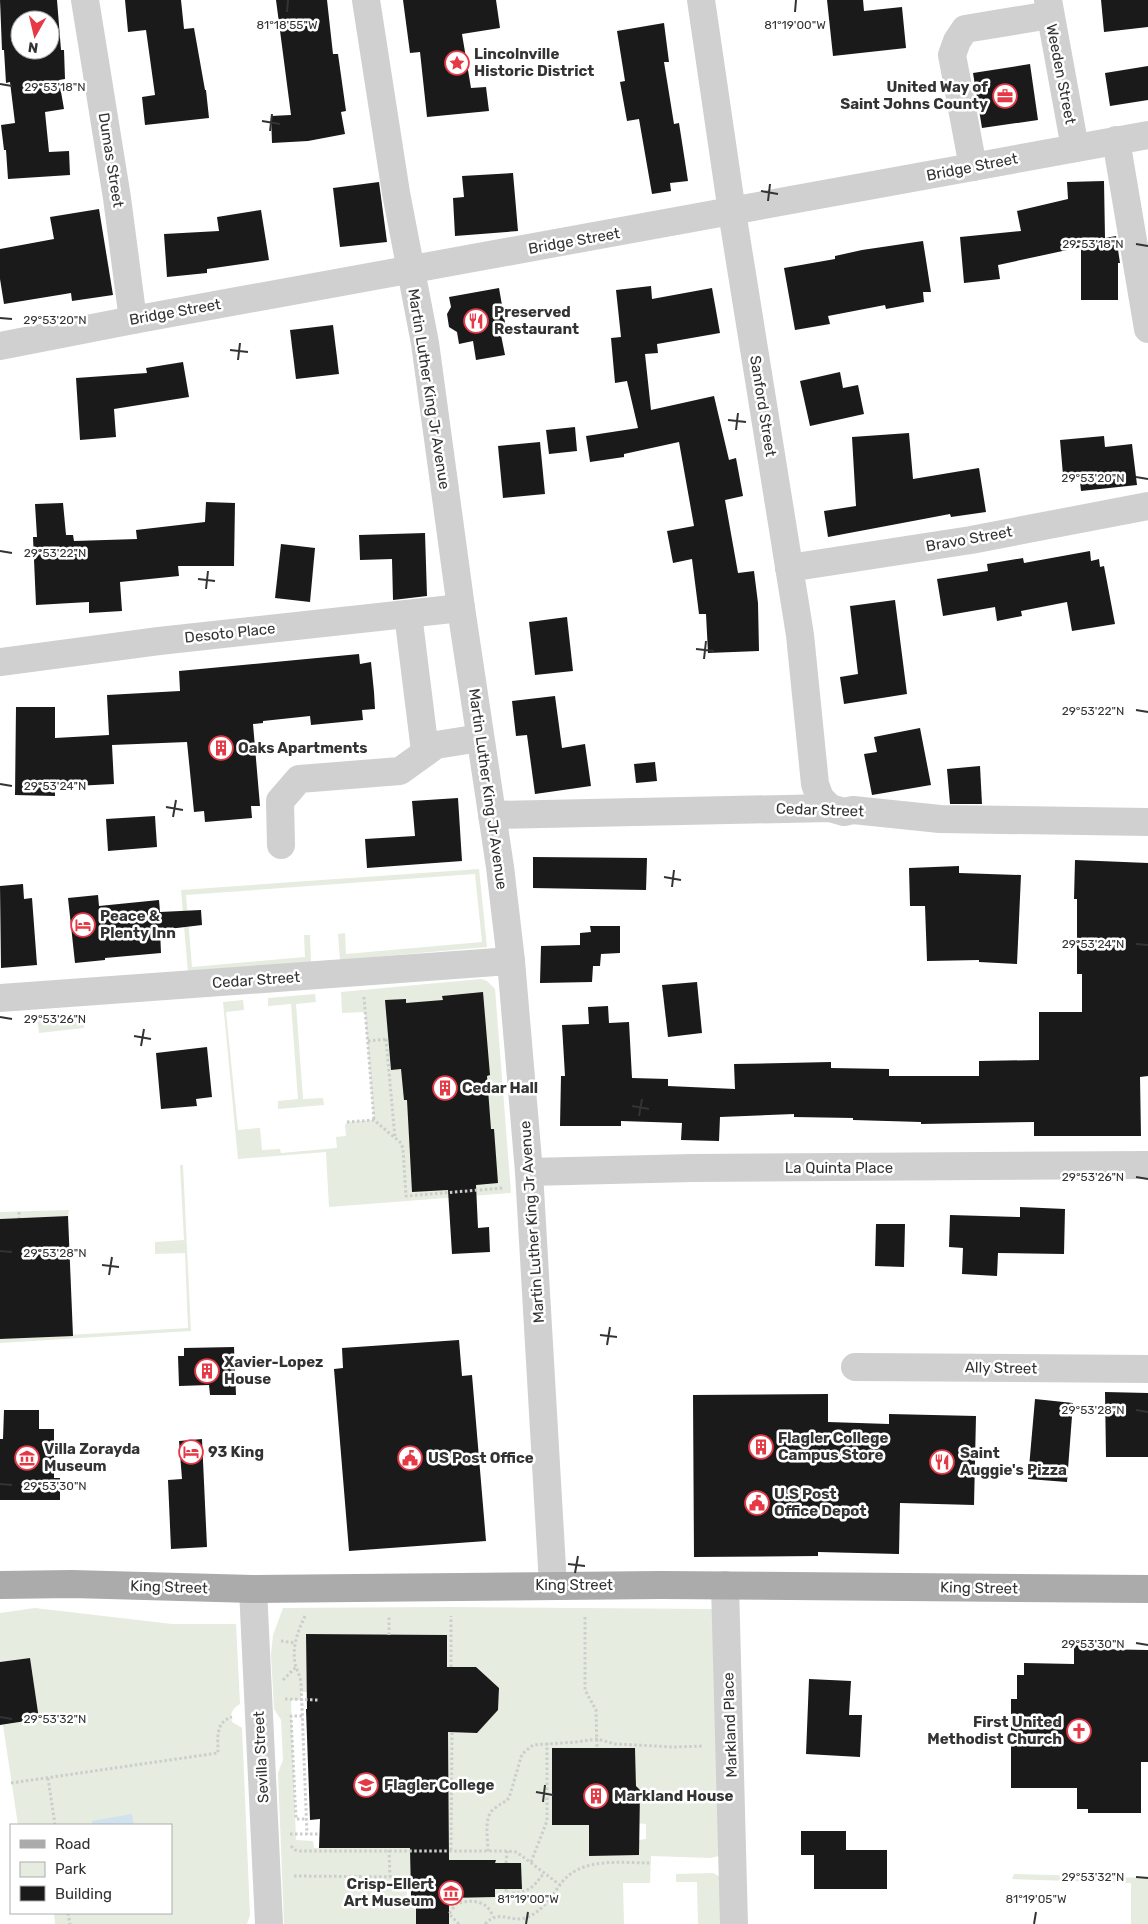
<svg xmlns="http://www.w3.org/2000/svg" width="1148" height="1924" viewBox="0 0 1148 1924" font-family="Rubik,sans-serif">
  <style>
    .green { fill: #e6ecdf; fill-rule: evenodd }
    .water { fill: #cfe2ee }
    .building { fill: #1a1a1a; fill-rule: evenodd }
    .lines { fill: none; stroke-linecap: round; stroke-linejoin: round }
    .path { stroke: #cdcdcd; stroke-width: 3; stroke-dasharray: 2.5 2.5; stroke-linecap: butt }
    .minor { stroke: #d0d0d0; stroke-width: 28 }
    .major { stroke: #ababab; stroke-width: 28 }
    .ticks { fill: none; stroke: #333; stroke-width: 2 }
    .labels { text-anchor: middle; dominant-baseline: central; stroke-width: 5; stroke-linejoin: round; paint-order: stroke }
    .poi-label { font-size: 15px; font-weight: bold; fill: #333; stroke: #fff; text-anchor: start }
    .street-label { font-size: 15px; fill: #333; stroke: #fff }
    .ticks-label { font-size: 12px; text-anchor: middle; fill: #333; stroke: #fff; stroke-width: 5; stroke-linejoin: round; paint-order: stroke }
  </style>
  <rect width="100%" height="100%" fill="#fff"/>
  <g class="green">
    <polygon points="479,869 487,947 340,960 338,934 345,933 346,954 482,942 475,874 186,895 192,967 305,957 304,935 310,935 311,962 188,973 181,890"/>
    <polygon points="481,979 487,981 495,989 511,1193 329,1207 326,1152 238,1159 223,1002 243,1000 244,1010 226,1012 238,1130 260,1128 262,1150 280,1149 281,1153 337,1148 336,1137 346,1136 345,1125 347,1122 374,1120 365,1012 342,1013 341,992"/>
    <polygon points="315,994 316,1002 296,1004 303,1099 323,1098 324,1105 278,1109 278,1101 298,1099 291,1004 268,1006 268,998"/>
    <polygon points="83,1014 84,1028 39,1033 37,1018"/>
    <polygon points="180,1165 183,1165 191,1331 0,1343 0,1339 188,1328 185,1253 155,1254 155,1242 184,1240"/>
    <polygon points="69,1210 68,1216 0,1219 0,1212"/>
    <path d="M 447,1607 L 713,1609 L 723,1855 L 711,1858 L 651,1856 L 650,1883 L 623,1883 L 624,1924 L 449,1924 L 449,1897 L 495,1897 L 495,1889 L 522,1889 L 521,1863 L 495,1863 L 495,1860 L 447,1860 L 410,1865 L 410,1887 L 407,1888 L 407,1899 L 416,1899 L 416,1924 L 284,1924 L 278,1773 L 283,1760 L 281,1720 L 274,1709 L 271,1654 L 273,1635 L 283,1608 ZM 306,1634 L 447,1635 L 447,1667 L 499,1688 L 498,1710 C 477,1732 478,1733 448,1732 L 449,1847 L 314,1848 L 313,1841 L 296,1840 L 291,1700 L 301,1700 L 301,1692 L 307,1692 ZM 552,1748 L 635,1748 L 636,1786 L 640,1790 L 636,1823 L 646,1824 L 646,1839 L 639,1840 L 639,1855 L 590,1855 L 589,1825 L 552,1825 Z"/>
    <path d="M 35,1608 L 172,1624 L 236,1624 L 240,1704 C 233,1708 229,1714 232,1722 L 242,1728 L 250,1915 L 247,1924 L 55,1924 L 54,1913 L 171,1913 L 171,1825 L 18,1825 L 3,1725 L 39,1719 L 30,1658 L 0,1662 L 0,1613 Z"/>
    <polygon points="713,1873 724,1879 725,1924 698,1924 697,1882 676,1882 676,1874"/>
    <polygon points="1014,1874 1148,1878 1148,1924 1131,1924 1131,1883 1012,1879"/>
  </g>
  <polygon class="water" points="132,1814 134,1825 93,1825 92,1821"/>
  <g class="building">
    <path d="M 0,0 L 57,0 L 61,50 L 64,50 L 65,79 L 59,80 L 64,109 L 45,112 L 49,152 L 69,151 L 70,175 L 8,179 L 6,150 L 4,150 L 1,125 L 15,123 L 10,82 L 6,83 L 4,50 L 2,50 ZM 20,20 L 50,20 L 50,50 L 20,50 Z"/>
    <polygon points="125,0 181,0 184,29 194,28 205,90 206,90 209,118 145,125 142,97 155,95 146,30 128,32"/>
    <polygon points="276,0 327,0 333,54 338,54 346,111 341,112 345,134 308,141 272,143 271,116 291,115"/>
    <polygon points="403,0 496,0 500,28 462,34 471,88 486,87 489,111 427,117 420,52 410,53"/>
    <polygon points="827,0 863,0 864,11 902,7 906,48 833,56"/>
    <polygon points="1101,0 1148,0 1148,27 1104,32"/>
    <polygon points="664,23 669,62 664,62 674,124 679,123 688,181 670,183 671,191 652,194 639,119 627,121 620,82 625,81 617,31"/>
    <polygon points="1030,64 1038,120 982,128 973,73"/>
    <polygon points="1148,66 1148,100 1110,106 1105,73"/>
    <polygon points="513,173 518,231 455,236 453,198 464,197 462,176"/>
    <polygon points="1104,181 1105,238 1116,236 1120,263 1118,263 1118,300 1081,300 1081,247 998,265 1000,279 964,283 960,237 1021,231 1017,211 1068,199 1067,182"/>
    <polygon points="379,182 387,242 340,247 333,188"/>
    <polygon points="99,209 113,295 72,301 71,293 4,304 0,279 0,249 54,239 50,217"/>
    <polygon points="261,210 269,260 207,269 207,273 167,277 164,234 219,231 217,217"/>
    <polygon points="923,241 931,292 923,292 924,302 886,309 885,305 828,316 830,324 795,330 784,268 835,259 835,256 862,250"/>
    <polygon points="651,286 652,299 712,288 720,333 657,344 658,353 645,354 651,410 714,396 729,460 736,458 743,496 725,500 738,573 754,571 758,603 759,651 708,653 706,614 699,614 692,559 673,563 667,531 694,526 679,442 624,454 624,457 590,462 586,436 638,428 627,381 615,383 611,338 621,337 616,290"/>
    <polygon points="499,288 507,334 501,335 505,355 476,360 473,341 459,344 457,332 449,327 447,314 451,307 449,297"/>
    <polygon points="333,325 339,374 296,379 290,330"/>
    <polygon points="183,362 189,397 114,409 116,437 80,440 76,378 147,373 146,368"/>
    <polygon points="840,372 843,388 858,385 864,414 810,426 800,381"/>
    <polygon points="575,427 577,451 549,454 546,430"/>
    <polygon points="909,433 913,479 979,468 986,512 951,517 950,514 828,537 824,511 856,506 852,437"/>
    <polygon points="1104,436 1105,447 1132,444 1137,485 1081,491 1079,473 1063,475 1060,440"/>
    <polygon points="540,442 545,494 503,498 498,446"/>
    <polygon points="206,502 235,503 234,566 178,566 179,576 120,582 122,611 89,613 89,602 36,605 33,537 37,537 35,504 63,503 66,535 73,535 74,541 137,539 136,530 205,522"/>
    <polygon points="425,533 427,596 393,600 392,559 360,560 359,535"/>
    <polygon points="281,544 315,548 310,602 275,598"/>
    <polygon points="1090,551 1091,561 1099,559 1100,567 1104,566 1115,624 1072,631 1067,602 1021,611 1022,616 997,621 995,607 943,616 937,579 988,571 987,564 1023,558 1024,563"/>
    <polygon points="895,600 907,694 844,704 840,677 858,674 850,606"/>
    <polygon points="567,617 573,671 535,675 529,622"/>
    <polygon points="359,654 360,664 371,662 374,692 375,709 362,710 363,720 311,725 310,716 263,721 263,723 253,724 260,806 251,806 252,818 205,822 204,811 194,812 187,742 112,745 114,784 55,787 55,796 15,795 16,707 55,707 55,738 109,735 107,695 180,691 179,671"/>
    <polygon points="555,696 562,748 585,744 591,786 535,794 527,735 516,736 512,701"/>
    <polygon points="920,728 931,785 872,795 864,754 877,752 874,737"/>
    <polygon points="655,762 657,781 636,783 634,764"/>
    <polygon points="980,766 982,804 950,804 947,769"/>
    <polygon points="458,798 462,861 367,868 365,839 415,836 412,801"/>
    <polygon points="155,816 157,847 108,851 106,819"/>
    <polygon points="533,857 647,858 646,890 533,888"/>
    <polygon points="1075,860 1148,863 1148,1076 1140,1077 1141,1136 1034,1136 1034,1122 921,1124 921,1122 853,1120 853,1118 794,1117 794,1114 720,1117 719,1141 681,1140 682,1123 621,1121 621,1126 560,1126 561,1076 565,1076 562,1025 589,1024 588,1007 608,1006 609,1023 629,1022 632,1078 668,1079 668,1086 735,1089 734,1064 831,1062 831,1068 889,1069 889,1076 979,1076 979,1061 1039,1060 1039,1012 1082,1012 1082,974 1077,974 1077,899 1074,899"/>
    <polygon points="959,866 959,873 1021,875 1017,964 979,962 979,960 927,961 925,906 910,906 909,868"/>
    <polygon points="23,884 24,899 32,898 37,965 1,968 0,886"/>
    <polygon points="98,895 99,906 159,900 160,912 201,910 202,925 160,930 161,953 105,958 105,960 75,963 68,898"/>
    <polygon points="590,926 620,926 620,953 601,954 600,966 593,966 592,982 540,983 541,946 580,945 580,933 591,932"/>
    <polygon points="697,982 702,1033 668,1037 662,985"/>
    <polygon points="483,992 490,1075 487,1076 491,1129 494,1129 498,1183 476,1185 478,1228 489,1227 490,1252 452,1254 448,1190 412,1192 407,1100 404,1100 401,1069 391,1070 385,1000 406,999 406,1003 443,1000 442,996"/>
    <polygon points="207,1047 212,1097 196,1099 197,1106 161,1109 156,1053"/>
    <polygon points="1020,1207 1065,1209 1064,1254 998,1253 997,1276 962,1274 963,1248 949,1247 950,1215 1020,1217"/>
    <polygon points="68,1216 73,1336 0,1339 0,1219"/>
    <polygon points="876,1224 905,1224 904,1267 875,1266"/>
    <polygon points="459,1340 462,1376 472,1375 486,1541 349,1551 334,1369 343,1368 342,1348"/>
    <polygon points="234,1347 236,1395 210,1395 209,1385 179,1386 178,1356 184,1356 184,1348"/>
    <polygon points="1105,1392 1148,1393 1148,1457 1106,1457"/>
    <polygon points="828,1394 828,1422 889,1424 889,1414 976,1416 974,1505 900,1503 899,1554 818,1552 818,1556 694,1557 693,1395"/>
    <polygon points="1035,1399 1073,1403 1067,1482 1028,1479"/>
    <polygon points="4,1410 39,1410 39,1429 54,1429 54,1478 60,1478 60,1500 0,1500 0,1439 3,1439"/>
    <polygon points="202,1439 207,1547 171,1549 168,1480 182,1479 179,1441"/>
    <polygon points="306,1634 447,1635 447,1667 476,1667 499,1688 498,1710 477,1733 448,1732 449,1860 496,1860 495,1863 521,1863 522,1889 495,1889 495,1897 449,1898 449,1924 416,1924 416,1899 411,1899 410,1848 319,1848 320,1819 310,1820 306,1709 307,1709"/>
    <polygon points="1074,1642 1094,1642 1094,1649 1148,1650 1148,1762 1141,1762 1141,1813 1088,1813 1088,1809 1077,1809 1077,1788 1011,1788 1011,1699 1017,1699 1017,1675 1024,1675 1024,1663 1074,1664"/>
    <polygon points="30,1658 39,1719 0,1725 0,1662"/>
    <polygon points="809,1679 851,1681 849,1715 862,1715 860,1757 806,1754"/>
    <polygon points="552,1748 635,1748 636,1786 640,1790 639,1855 589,1856 589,1825 552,1825"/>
    <polygon points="801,1831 846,1831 846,1850 887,1850 887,1889 814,1889 814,1855 801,1855"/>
  </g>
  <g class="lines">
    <g class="path">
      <polyline points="364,997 374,1120"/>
      <polyline points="386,1039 395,1138"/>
      <polyline points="368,1041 388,1039"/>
      <polyline points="347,1122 374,1120 401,1143 403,1149 406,1196 503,1188"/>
      <polyline points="19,1212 19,1218"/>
      <path d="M 305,1616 C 298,1631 292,1646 295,1663 C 296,1669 300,1675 301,1682 L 307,1834"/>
      <polyline points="585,1617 585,1690 596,1710 597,1748"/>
      <polyline points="389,1635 389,1617"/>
      <polyline points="281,1641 296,1643"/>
      <polyline points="451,1667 451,1616"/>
      <polyline points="283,1680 296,1667"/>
      <polyline points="285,1699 319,1700"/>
      <polyline points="302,1716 291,1716 296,1819 306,1819"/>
      <polyline points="48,1778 55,1825"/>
      <path d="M 11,1783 L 218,1753 C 218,1738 215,1722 232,1717"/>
      <polyline points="290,1834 320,1834"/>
      <polyline points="291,1846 295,1850 300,1851 507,1851 516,1852 522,1856 560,1885"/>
      <polyline points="389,1850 390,1877"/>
      <polyline points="451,1850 452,1732"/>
      <path d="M 488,1851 C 488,1838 483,1816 495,1808 C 500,1804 504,1803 509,1798 L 522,1754 L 533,1745 L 576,1742 L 597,1739 L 615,1744 L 674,1747 L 704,1746"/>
      <polyline points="531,1862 547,1821 547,1743"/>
      <polyline points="506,1863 507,1851"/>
      <polyline points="294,1876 410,1877"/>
      <path d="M 506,1889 L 506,1893 C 528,1893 531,1890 544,1873"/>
      <polyline points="68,1913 70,1924"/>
      <path d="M 459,1924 L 449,1914 L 456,1904 C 471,1899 488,1900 493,1917"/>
      <path d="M 485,1924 C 500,1908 511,1924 528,1917 C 544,1910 552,1895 563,1881 C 583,1857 622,1863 651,1863"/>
    </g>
    <g class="minor">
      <polyline points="85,0 117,198 133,320"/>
      <polyline points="366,0 396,193 425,343 461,608 500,867 511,961 529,1172 553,1585"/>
      <polyline points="701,0 732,212 800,635 815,784 820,798 830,808"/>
      <polyline points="1048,0 1075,148"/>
      <polyline points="1116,140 1148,329"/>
      <polyline points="973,167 952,55 957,41 965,29 1050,15"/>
      <polyline points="0,346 133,320 1148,135"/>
      <polyline points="789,568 971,540 1148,506"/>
      <polyline points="408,614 425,751"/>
      <polyline points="0,662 159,641 461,608"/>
      <polyline points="492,815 830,808 844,812 853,810 940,819 1148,822"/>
      <polyline points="281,845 280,801 299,779 400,771 436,745 480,738"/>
      <polyline points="0,998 511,961"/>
      <polyline points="529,1172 692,1168 1148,1165"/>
      <polyline points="855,1367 1148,1369"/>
      <polyline points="725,1585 734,1924"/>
      <polyline points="253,1589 269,1924"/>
    </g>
    <polyline class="major" points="0,1585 72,1584 253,1589 661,1585 1148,1589"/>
  </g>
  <path class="ticks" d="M 287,12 L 288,0M 795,12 L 796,0M 0,84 L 12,86M 262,121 L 280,124M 270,131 L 272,114M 761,191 L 778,194M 768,201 L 770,184M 1136,244 L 1148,246M 0,318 L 12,319M 230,350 L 248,352M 238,360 L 240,343M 728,420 L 746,422M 736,430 L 738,413M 1136,477 L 1148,479M 0,551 L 12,553M 198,579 L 215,581M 206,589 L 208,571M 696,649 L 714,651M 704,659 L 706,641M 1136,710 L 1148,712M 0,784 L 12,786M 166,807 L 183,810M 173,817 L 176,800M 664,877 L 681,880M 672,887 L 674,870M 1136,944 L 1148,945M 0,1017 L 12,1019M 134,1036 L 151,1039M 141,1046 L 144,1029M 632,1106 L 649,1109M 639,1116 L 642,1099M 1136,1177 L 1148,1179M 0,1251 L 12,1252M 102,1265 L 119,1267M 109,1275 L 112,1257M 600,1335 L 617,1337M 607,1345 L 610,1327M 1136,1410 L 1148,1412M 0,1484 L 12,1485M 568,1564 L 585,1566M 575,1573 L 578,1556M 1136,1643 L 1148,1645M 0,1717 L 12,1719M 536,1792 L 553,1795M 543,1802 L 545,1785M 1136,1877 L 1148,1878M 526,1924 L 528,1912M 1034,1924 L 1036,1912"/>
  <defs>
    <g id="sight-ring" transform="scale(1.25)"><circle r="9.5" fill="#fff" stroke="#e63946" stroke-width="1.5"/><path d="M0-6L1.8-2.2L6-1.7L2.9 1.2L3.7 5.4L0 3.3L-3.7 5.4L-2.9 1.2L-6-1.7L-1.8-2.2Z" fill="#e63946"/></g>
    <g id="office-ring" transform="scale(1.25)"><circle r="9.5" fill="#fff" stroke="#e63946" stroke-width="1.5"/><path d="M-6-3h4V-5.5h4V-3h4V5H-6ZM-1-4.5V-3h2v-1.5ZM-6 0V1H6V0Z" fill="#e63946"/></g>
    <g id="restaurant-ring" transform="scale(1.25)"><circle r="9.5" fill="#fff" stroke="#e63946" stroke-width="1.5"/><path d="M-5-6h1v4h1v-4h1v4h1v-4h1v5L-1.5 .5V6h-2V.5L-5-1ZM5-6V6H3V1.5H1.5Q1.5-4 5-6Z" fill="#e63946"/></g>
    <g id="building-ring" transform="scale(1.25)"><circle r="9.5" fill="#fff" stroke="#e63946" stroke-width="1.5"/><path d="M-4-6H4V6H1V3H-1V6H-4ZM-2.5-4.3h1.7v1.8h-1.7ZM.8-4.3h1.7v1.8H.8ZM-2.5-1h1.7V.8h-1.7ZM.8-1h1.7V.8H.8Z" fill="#e63946"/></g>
    <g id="hotel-ring" transform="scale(1.25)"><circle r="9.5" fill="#fff" stroke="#e63946" stroke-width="1.5"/><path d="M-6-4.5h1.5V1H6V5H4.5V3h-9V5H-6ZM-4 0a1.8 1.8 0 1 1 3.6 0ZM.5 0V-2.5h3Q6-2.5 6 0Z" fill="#e63946"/></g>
    <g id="museum-ring" transform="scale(1.25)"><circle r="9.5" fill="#fff" stroke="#e63946" stroke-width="1.5"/><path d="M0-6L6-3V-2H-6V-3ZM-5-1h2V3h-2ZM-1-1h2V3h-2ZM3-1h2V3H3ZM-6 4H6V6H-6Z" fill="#e63946"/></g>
    <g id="civic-ring" transform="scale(1.25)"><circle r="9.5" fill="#fff" stroke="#e63946" stroke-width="1.5"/><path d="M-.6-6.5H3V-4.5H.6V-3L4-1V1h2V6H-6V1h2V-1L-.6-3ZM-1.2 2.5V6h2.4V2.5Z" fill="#e63946"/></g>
    <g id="church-ring" transform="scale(1.25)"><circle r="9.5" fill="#fff" stroke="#e63946" stroke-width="1.5"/><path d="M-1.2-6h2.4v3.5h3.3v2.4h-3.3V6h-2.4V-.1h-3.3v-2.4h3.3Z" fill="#e63946"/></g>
    <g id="university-ring" transform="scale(1.25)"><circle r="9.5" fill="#fff" stroke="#e63946" stroke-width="1.5"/><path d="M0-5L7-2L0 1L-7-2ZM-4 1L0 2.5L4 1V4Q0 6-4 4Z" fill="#e63946"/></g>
  </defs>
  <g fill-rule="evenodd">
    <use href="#sight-ring" x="457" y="63"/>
    <use href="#office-ring" x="1005" y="96"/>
    <use href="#restaurant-ring" x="476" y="321"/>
    <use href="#building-ring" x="221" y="748"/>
    <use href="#hotel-ring" x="83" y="925"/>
    <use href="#building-ring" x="445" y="1088"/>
    <use href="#building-ring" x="207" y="1371"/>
    <use href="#building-ring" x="761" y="1447"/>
    <use href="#hotel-ring" x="191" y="1452"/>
    <use href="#museum-ring" x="27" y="1458"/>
    <use href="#civic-ring" x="410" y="1458"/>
    <use href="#restaurant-ring" x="942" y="1462"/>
    <use href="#civic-ring" x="757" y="1503"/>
    <use href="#church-ring" x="1079" y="1731"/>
    <use href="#university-ring" x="366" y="1785"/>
    <use href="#building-ring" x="596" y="1796"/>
    <use href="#museum-ring" x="451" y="1893"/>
  </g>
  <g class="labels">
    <g class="poi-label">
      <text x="474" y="54">Lincolnville<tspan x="474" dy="17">Historic District</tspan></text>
      <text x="988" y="87" text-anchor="end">United Way of<tspan x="988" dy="17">Saint Johns County</tspan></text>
      <text x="494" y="312">Preserved<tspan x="494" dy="17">Restaurant</tspan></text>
      <text x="238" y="748">Oaks Apartments</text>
      <text x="100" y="916">Peace &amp;<tspan x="100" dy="17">Plenty Inn</tspan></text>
      <text x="462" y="1088">Cedar Hall</text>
      <text x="224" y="1362">Xavier-Lopez<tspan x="224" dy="17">House</tspan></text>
      <text x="778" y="1438">Flagler College<tspan x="778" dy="17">Campus Store</tspan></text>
      <text x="44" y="1449">Villa Zorayda<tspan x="44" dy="17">Museum</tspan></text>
      <text x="208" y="1452">93 King</text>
      <text x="960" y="1453">Saint<tspan x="960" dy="17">Auggie's Pizza</tspan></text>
      <text x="428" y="1458">US Post Office</text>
      <text x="774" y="1494">U.S Post<tspan x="774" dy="17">Office Depot</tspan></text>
      <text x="1062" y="1722" text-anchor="end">First United<tspan x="1062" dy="17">Methodist Church</tspan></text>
      <text x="384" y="1785">Flagler College</text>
      <text x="614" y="1796">Markland House</text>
      <text x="434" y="1884" text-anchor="end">Crisp-Ellert<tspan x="434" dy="17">Art Museum</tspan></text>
    </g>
    <g class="street-label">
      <text transform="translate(1061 74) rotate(79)">Weeden Street</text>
      <text transform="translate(111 160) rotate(81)">Dumas Street</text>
      <text transform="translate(972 167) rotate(-11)">Bridge Street</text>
      <text transform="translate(574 241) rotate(-10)">Bridge Street</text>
      <text transform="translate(175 312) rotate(-10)">Bridge Street</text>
      <text transform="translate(429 389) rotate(81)">Martin Luther King Jr Avenue</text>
      <text transform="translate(763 406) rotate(81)">Sanford Street</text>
      <text transform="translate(969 539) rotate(-10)">Bravo Street</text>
      <text transform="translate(230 633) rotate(-6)">Desoto Place</text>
      <text transform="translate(488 789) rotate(82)">Martin Luther King Jr Avenue</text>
      <text transform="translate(820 810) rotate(2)">Cedar Street</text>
      <text transform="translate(256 980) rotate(-4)">Cedar Street</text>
      <text x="839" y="1168">La Quinta Place</text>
      <text transform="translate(532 1222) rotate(-94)">Martin Luther King Jr Avenue</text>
      <text transform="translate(1001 1368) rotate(1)">Ally Street</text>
      <text x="574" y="1585">King Street</text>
      <text transform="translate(169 1587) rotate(2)">King Street</text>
      <text transform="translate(979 1588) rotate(1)">King Street</text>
      <text transform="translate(730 1725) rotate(-92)">Markland Place</text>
      <text transform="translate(261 1757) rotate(-93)">Sevilla Street</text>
    </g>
  </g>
  <g class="ticks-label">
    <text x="287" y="29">81°18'55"W</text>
    <text x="795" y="29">81°19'00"W</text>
    <text x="55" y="91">29°53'18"N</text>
    <text x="1093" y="248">29°53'18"N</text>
    <text x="55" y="324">29°53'20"N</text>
    <text x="1093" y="482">29°53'20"N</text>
    <text x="55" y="557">29°53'22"N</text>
    <text x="1093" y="715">29°53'22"N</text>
    <text x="55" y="790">29°53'24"N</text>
    <text x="1093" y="948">29°53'24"N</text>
    <text x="55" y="1023">29°53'26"N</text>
    <text x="1093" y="1181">29°53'26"N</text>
    <text x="55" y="1257">29°53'28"N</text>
    <text x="1093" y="1414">29°53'28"N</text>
    <text x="55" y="1490">29°53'30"N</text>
    <text x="1093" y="1648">29°53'30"N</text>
    <text x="55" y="1723">29°53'32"N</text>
    <text x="1093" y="1881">29°53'32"N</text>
    <text x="528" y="1903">81°19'00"W</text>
    <text x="1036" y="1903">81°19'05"W</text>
  </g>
  <rect x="10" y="1824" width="162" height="90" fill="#ffffff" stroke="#adadad"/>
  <rect x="20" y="1840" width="25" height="8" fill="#ababab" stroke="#adadad"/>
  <text x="55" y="1849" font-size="15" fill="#333333">Road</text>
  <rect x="20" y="1862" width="25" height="15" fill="#e6ecdf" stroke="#adadad"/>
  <text x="55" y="1874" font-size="15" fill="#333333">Park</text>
  <rect x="20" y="1886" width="25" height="15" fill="#1a1a1a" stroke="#adadad"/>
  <text x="55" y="1899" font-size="15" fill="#333333">Building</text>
  <g transform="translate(35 35) rotate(188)"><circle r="24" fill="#ffffff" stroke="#adadad"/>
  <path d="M0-4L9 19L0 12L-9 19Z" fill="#e63946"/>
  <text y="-8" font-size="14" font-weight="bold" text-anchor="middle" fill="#333333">N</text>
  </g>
</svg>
